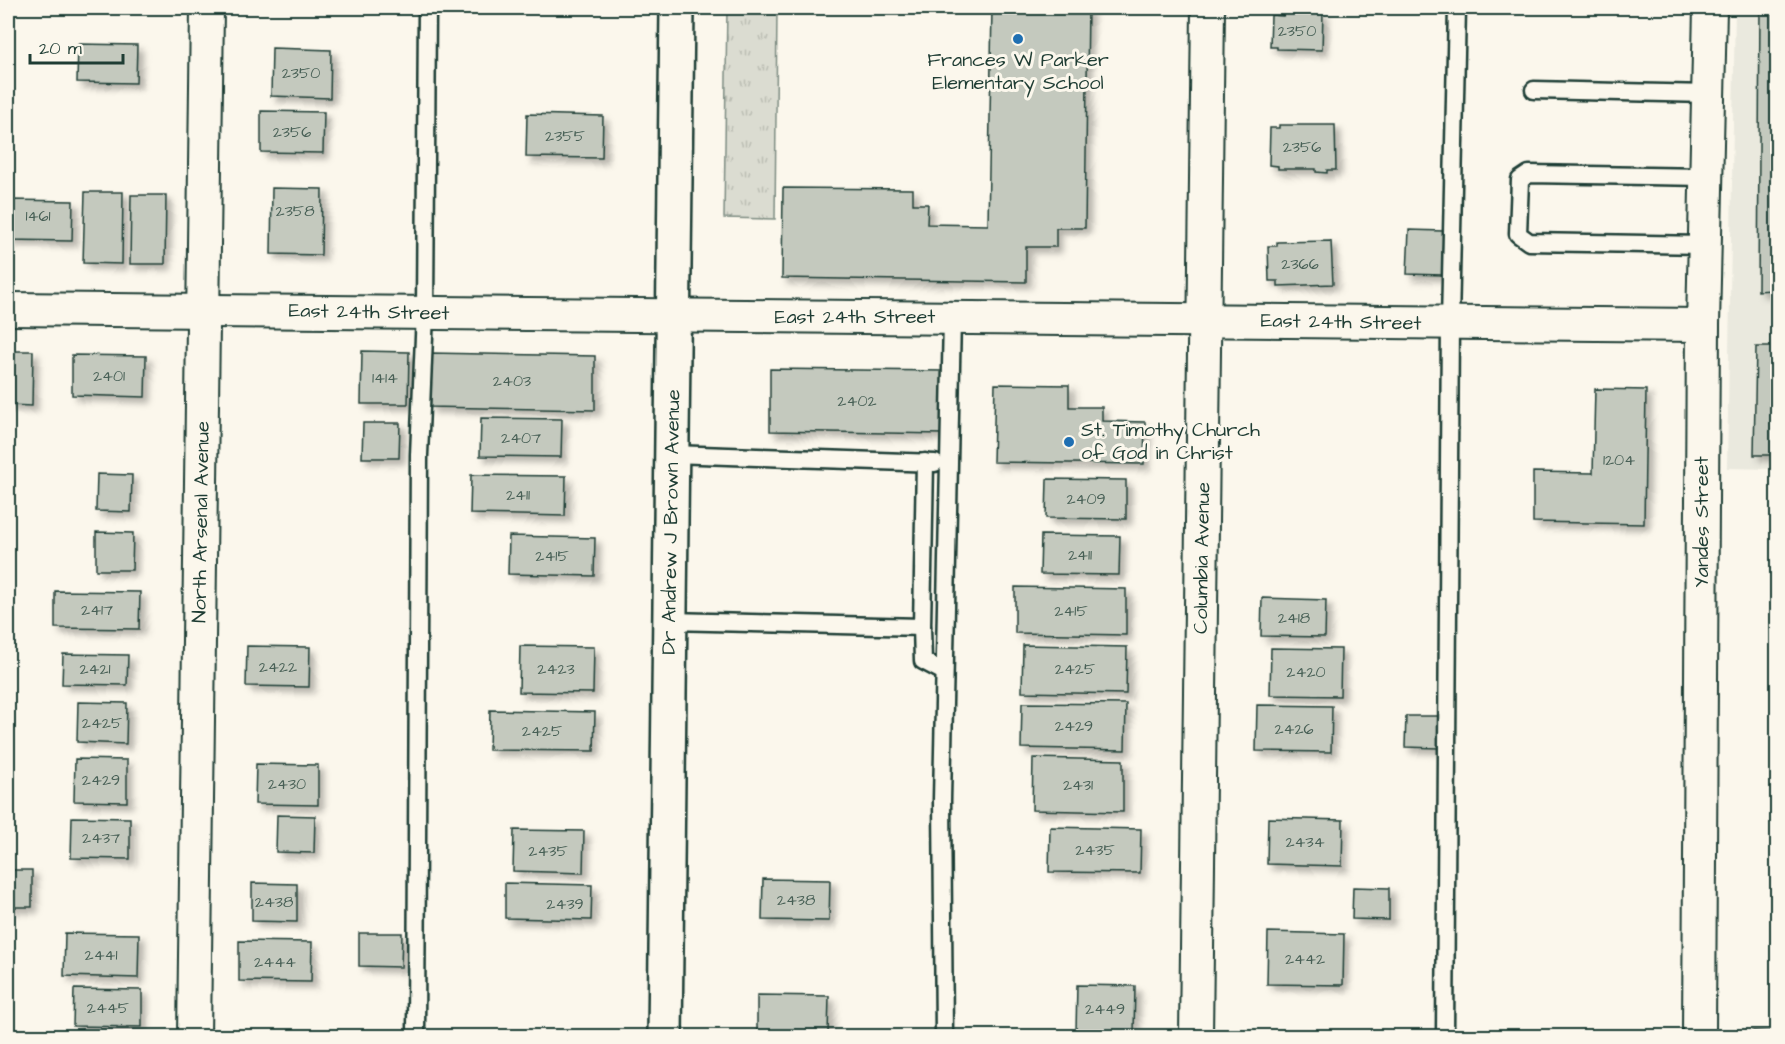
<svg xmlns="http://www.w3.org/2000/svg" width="1785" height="1044" viewBox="0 0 1785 1044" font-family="'Architects Daughter',sans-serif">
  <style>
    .built { fill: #eae9de }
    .grass { fill: url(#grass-tufts); stroke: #7d8c82; stroke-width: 1.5 }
    .building { fill: #c4c9be; stroke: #1f3d34; stroke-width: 1.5; filter: url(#shadow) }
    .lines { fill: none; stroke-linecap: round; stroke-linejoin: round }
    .service-casing { stroke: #1f3d34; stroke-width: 21 }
    .minor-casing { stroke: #1f3d34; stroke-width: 36 }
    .secondary-casing { stroke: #1f3d34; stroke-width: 38 }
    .service { stroke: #fbf7ec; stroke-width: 16 }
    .minor { stroke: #fbf7ec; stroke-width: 32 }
    .secondary { stroke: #fbf7ec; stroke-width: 33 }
    .poi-dot { fill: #1f6fb2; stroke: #fbf7ec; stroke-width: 2 }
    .labels { text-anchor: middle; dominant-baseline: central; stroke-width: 6; stroke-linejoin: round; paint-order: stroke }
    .number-label { font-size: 16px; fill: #486056 }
    .poi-label { font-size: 20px; fill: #1f3d34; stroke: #fbf7ec }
    .street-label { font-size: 20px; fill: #1f3d34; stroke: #fbf7ec }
  </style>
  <defs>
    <pattern id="grass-tufts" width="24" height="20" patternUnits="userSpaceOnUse" patternTransform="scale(1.5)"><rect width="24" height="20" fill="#dbdcd1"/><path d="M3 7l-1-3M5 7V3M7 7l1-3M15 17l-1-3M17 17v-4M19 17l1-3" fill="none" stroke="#bcbeb4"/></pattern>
    <filter id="shadow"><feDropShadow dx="5.5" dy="5.5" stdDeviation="3" flood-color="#0004"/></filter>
  </defs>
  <rect width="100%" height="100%" fill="#fbf7ec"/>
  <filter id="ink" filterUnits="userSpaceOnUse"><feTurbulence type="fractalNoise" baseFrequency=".0167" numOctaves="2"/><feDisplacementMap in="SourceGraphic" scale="12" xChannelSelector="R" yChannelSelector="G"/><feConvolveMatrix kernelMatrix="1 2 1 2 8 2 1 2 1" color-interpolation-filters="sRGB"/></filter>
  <g filter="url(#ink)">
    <polygon class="built" points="1735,8 1777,8 1777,469 1727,468"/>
    <polygon class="grass" points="727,8 777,8 775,219 724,218"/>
    <g class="building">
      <polygon points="992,8 1088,8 1085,228 1056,228 1056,247 1026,247 1026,282 782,278 783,188 913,189 913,204 928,204 927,224 988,225"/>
      <polygon points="1760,8 1778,8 1778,455 1754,455 1756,347 1771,347 1771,290 1758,291"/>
      <polygon points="1283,12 1323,12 1322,50 1277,49 1277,47 1270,47 1271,15 1283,16"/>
      <polygon points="78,44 137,45 136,83 77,82"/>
      <polygon points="272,48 331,50 330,98 271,96"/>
      <polygon points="261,111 324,112 323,153 261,152"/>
      <polygon points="527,114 603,116 602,158 526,157"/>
      <polygon points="1279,125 1335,125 1336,170 1327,170 1327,173 1316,172 1316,169 1278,169 1278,166 1269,165 1270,128 1279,128"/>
      <polygon points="272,188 322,189 321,255 271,254"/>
      <polygon points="85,192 123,192 122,264 83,263"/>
      <polygon points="131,195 166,195 165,264 130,264"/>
      <polygon points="8,200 73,201 72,241 8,240"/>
      <polygon points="1409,230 1443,231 1442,275 1407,274"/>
      <polygon points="1331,241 1333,284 1278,286 1278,281 1269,281 1268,246 1277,246 1277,242"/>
      <polygon points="8,351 33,351 32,406 8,405"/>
      <polygon points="362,351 409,352 408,404 361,404"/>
      <polygon points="430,353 595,356 595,410 429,407"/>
      <polygon points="72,355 146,356 145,397 72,395"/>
      <polygon points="770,369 944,371 944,434 770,431"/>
      <polygon points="995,384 1069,385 1069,407 1102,407 1102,421 1145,422 1144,464 993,462"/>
      <polygon points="1595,389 1646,390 1644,524 1533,522 1533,472 1593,473"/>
      <polygon points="481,418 562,419 561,457 480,456"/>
      <polygon points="363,423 400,423 399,458 362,458"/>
      <polygon points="97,474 132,475 131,512 96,511"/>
      <polygon points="471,475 566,476 565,516 470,514"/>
      <polygon points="1047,479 1126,480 1126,519 1046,518"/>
      <polygon points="96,532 133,533 132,570 96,570"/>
      <polygon points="1041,535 1120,536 1119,575 1040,574"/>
      <polygon points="509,536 595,538 594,576 508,574"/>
      <polygon points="1015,587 1126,589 1126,635 1015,633"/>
      <polygon points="55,591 140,592 139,629 55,628"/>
      <polygon points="1262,598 1326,600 1325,637 1261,636"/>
      <polygon points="1023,645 1127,647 1126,694 1022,692"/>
      <polygon points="247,646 310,647 309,687 246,686"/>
      <polygon points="520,646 594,647 593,693 519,692"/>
      <polygon points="1271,648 1341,649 1340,696 1270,695"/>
      <polygon points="63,654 128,655 127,685 62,684"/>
      <polygon points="78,702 127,703 126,744 77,742"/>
      <polygon points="1022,703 1126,704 1125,750 1021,748"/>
      <polygon points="1257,705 1332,706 1331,752 1256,751"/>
      <polygon points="490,710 595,712 594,751 489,750"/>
      <polygon points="1406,716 1438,716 1438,748 1405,747"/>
      <polygon points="1033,758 1123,760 1123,812 1032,810"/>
      <polygon points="75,759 127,760 127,802 74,801"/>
      <polygon points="256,764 318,765 318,805 255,804"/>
      <polygon points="277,815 315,816 314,853 276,852"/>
      <polygon points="72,817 130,818 130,859 71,858"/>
      <polygon points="1268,818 1343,820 1342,866 1267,864"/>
      <polygon points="1050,827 1141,829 1140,873 1049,872"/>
      <polygon points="514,830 584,831 583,873 513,871"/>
      <rect x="8" y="870" width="24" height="37"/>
      <polygon points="763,879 830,880 829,921 762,920"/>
      <polygon points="252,883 297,884 297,922 252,921"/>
      <polygon points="505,883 592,885 591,920 505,918"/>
      <polygon points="1353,887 1389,888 1389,920 1352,919"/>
      <polygon points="1268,932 1344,934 1343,985 1267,984"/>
      <polygon points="65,933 139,934 138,978 64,976"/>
      <polygon points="359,933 402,933 401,967 359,966"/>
      <polygon points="239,941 312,942 311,982 239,981"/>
      <polygon points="1077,985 1135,986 1134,1032 1076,1031"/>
      <polygon points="74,989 142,990 142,1027 73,1026"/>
      <polygon points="757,995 829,996 828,1034 757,1033"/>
      <polygon points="1753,1031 1778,1032 1778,1036 1753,1036"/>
    </g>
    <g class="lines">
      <g class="service-casing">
        <g id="service">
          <polyline points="1534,90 1708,94"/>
          <polyline points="1705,245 1529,242 1518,234 1520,180 1529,174 1706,177"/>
          <polyline points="672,454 935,463"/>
          <polyline points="670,621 922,627 925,462"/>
          <polyline points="922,627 923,661 944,672"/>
          <polyline points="416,1036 419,455 425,313 427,8"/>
          <polyline points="944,1036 942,800 952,318"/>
          <polyline points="1445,1036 1450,323 1457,8"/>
        </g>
      </g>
      <g class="minor-casing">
        <g id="minor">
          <polyline points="8,309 1703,325"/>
          <polyline points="194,1036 207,8"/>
          <polyline points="1196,1036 1208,8"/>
          <polyline points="1699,1036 1703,325 1710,8"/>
        </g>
      </g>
      <g class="secondary-casing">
        <polyline id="secondary" points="665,1036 677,8"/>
      </g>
      <use href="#service" class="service"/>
      <use href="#minor" class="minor"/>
      <use href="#secondary" class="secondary"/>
    </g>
  </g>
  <g class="poi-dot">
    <circle cx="1018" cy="39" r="6"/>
    <circle cx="1069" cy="442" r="6"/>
  </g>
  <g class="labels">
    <g class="number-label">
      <text x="1297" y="31">2350</text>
      <text x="301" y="73">2350</text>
      <text x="292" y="132">2356</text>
      <text x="565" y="136">2355</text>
      <text x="1302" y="147">2356</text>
      <text x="295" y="211">2358</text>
      <text x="38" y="216">1461</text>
      <text x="1300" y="264">2366</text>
      <text x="109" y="376">2401</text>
      <text x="385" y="378">1414</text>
      <text x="512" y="381">2403</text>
      <text x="857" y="401">2402</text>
      <text x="521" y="438">2407</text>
      <text x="1619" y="460">1204</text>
      <text x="518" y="495">2411</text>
      <text x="1086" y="499">2409</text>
      <text x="1080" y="555">2411</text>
      <text x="552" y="556">2415</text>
      <text x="97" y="610">2417</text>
      <text x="1071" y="611">2415</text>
      <text x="1294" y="618">2418</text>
      <text x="278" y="667">2422</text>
      <text x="95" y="669">2421</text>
      <text x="556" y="669">2423</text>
      <text x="1075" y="669">2425</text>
      <text x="1306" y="672">2420</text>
      <text x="102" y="723">2425</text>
      <text x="1074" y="726">2429</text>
      <text x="1294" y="729">2426</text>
      <text x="542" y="731">2425</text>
      <text x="101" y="780">2429</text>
      <text x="287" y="784">2430</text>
      <text x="1078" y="785">2431</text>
      <text x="101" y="838">2437</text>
      <text x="1305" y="842">2434</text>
      <text x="1095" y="850">2435</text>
      <text x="548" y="851">2435</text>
      <text x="796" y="900">2438</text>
      <text x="274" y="902">2438</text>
      <text x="565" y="904">2439</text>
      <text x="101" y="955">2441</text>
      <text x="1305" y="959">2442</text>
      <text x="275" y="962">2444</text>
      <text x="108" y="1008">2445</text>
      <text x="1105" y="1009">2449</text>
    </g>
    <g class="poi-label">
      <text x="1018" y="60">Frances W Parker<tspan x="1018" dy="23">Elementary School</tspan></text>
      <text x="1081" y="430" text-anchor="start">St. Timothy Church<tspan x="1081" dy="23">of God in Christ</tspan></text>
    </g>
    <g class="street-label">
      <text transform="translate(369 312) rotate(1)">East 24th Street</text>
      <text x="855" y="317">East 24th Street</text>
      <text transform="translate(1341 322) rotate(1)">East 24th Street</text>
      <text transform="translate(201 522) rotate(-89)">North Arsenal Avenue</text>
      <text transform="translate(671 522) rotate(-89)">Dr Andrew J Brown Avenue</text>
      <text transform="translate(1702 522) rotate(-90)">Yandes Street</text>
      <text transform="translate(1202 558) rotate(-89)">Columbia Avenue</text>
    </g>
  </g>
  <rect width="1785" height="1044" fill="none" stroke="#fbf7ec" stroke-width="30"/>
  <rect x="15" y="15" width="1755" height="1014" fill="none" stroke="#1f3d34" stroke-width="2" filter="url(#ink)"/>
  <path d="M30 54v9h93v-9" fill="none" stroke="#1f3d34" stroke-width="3"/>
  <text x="39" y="54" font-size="18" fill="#1f3d34" stroke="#fbf7ec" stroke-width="4.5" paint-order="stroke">20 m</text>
</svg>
